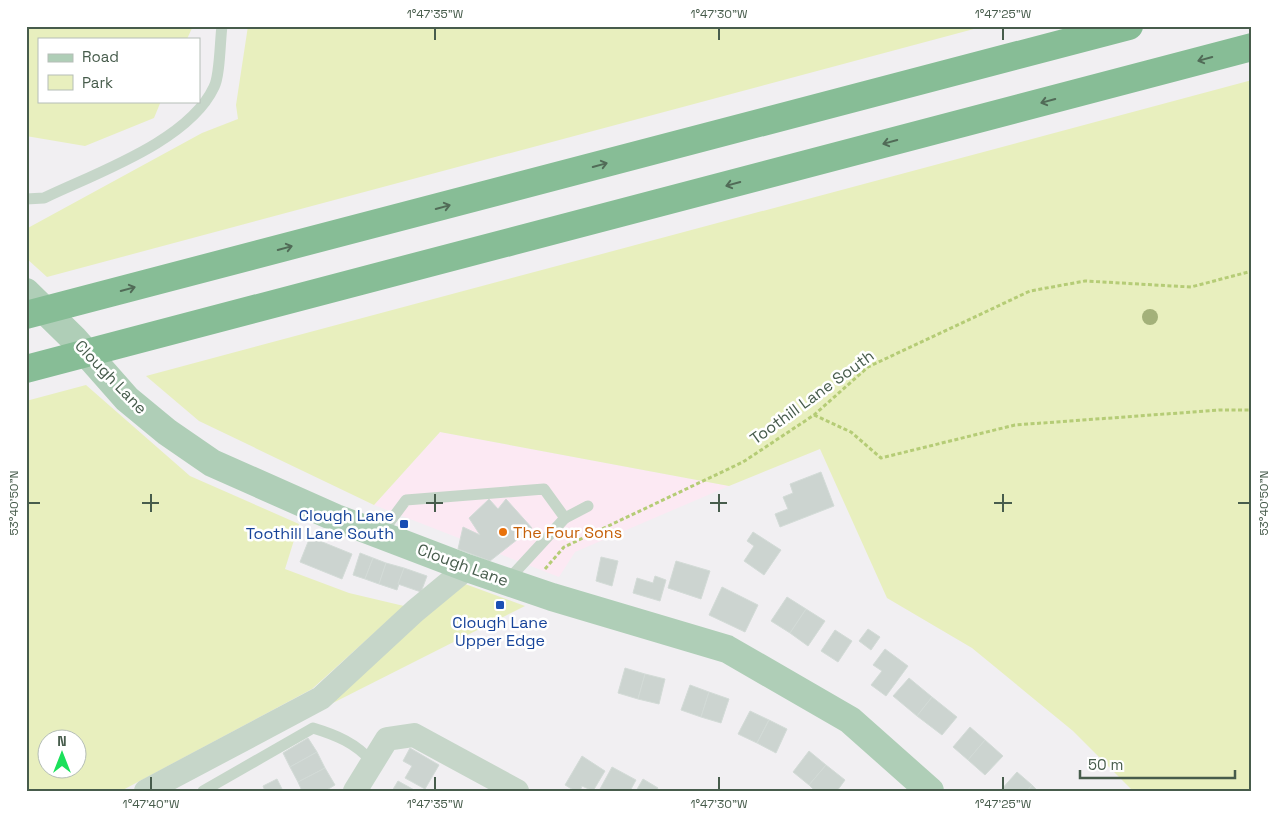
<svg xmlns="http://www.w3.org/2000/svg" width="1278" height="817" viewBox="0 0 1278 817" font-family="'Space Grotesk',sans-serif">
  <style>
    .commercial { fill: #fce9f3 }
    .green { fill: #e8efbe; fill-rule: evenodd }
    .building { fill: #ccd4d0; stroke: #d3dbd7 }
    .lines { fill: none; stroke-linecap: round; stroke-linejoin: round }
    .path { stroke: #b5cc76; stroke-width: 3; stroke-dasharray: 4 2.5; stroke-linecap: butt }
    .service { stroke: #c6d6c9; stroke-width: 11 }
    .minor { stroke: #c6d6c9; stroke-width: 24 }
    .primary { stroke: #afceb7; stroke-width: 28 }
    .motorway { stroke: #87bd96; stroke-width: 28 }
    .tree { fill: #a3b17a }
    .oneway { stroke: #516b57 }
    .ticks { fill: none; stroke: #475c4c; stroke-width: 2 }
    .transit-dot { fill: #1a4fb4; stroke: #fff; stroke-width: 2 }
    .food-dot { fill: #e8710a; stroke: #fff; stroke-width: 2 }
    .labels { text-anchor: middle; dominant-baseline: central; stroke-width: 5; stroke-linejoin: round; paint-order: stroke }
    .street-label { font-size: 16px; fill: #475c4c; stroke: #fff }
    .transit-label { font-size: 16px; fill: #164399; stroke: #fff; text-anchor: end }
    .food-label { font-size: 16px; fill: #c56008; stroke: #fff; text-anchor: start }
    .neatline { fill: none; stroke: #475c4c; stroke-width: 2 }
    .ticks-label { font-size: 12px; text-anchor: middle; fill: #475c4c }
  </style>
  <rect width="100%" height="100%" fill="#f1eff2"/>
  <polygon class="commercial" points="440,432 729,486 575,552 559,577 374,505"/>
  <g class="green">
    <polygon points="26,26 193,26 187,39 39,39 39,101 161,101 154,118 85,146 26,136"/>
    <polygon points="248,26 985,26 47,277 26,258 26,229 202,133 238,119 236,105"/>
    <polygon points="1252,80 1252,791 1133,791 1073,731 972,648 887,598 820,449 729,486 440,432 374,505 199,421 146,376"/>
    <path d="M 86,385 L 190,476 L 299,524 L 285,569 L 349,593 L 404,606 L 312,689 L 121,791 L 26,791 L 26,401 ZM 48,740 L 78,740 L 78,770 L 48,770 Z"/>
    <polygon points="457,581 525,606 317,711"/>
  </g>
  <g class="building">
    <polygon points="821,472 834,506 780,527 775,514 788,509 783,497 793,493 790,484"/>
    <polygon points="489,499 498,509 506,499 532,528 490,561 458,549 463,527 480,535 469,518"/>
    <polygon points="753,532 781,550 764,575 744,561 754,546 747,541"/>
    <polygon points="310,537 352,554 342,579 300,562"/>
    <polygon points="360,553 373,558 365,579 353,575"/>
    <polygon points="601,557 618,561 612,586 596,581"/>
    <polygon points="373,558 386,563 379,584 365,579"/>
    <polygon points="676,561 710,571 701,599 668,588"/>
    <polygon points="386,563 404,568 397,590 379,584"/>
    <polygon points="404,568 427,576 421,592 398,584"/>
    <polygon points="655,576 666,580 660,601 633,593 637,578 653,583"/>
    <polygon points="722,587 758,605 745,632 709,615"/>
    <polygon points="787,597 806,609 790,633 771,621"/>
    <polygon points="806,609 825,621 808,646 790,633"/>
    <polygon points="868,629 880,637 871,650 859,641"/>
    <polygon points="835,630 852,641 838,662 821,651"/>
    <polygon points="885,649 908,666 886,696 871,685 882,671 873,665"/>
    <polygon points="625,668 645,674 638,699 618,693"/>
    <polygon points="645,674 665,679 659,704 638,699"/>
    <polygon points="909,678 932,697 917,716 893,696"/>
    <polygon points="690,685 709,692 701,717 681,710"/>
    <polygon points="709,692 729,699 721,723 701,717"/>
    <polygon points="932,697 957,717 942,735 917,716"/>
    <polygon points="750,711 769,720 757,743 738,734"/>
    <polygon points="769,720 787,729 776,753 757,743"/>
    <polygon points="970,727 985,740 968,760 953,747"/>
    <polygon points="308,738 317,752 290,767 283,753"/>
    <polygon points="985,740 1003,756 985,775 968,760"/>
    <polygon points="410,748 439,765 425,789 405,778 412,766 403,761"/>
    <polygon points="809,751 826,765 809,785 793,772"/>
    <polygon points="317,752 325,768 298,782 290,767"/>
    <polygon points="582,756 605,771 593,791 582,786 580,791 575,791 565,785"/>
    <polygon points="826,765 845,780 837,791 815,791 809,785"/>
    <polygon points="612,767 636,780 630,791 600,789"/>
    <polygon points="325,768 335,785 325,791 302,791 298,782"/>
    <polygon points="1017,772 1032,785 1027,791 1000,791"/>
    <polygon points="277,779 283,791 265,791 263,786"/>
    <polygon points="643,779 658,788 656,791 636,791"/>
    <polygon points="398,781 416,791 392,791"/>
    <polygon points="1032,785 1038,791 1027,791"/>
  </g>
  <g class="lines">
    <g class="path">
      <polyline points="814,415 851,432 881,458 1015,425 1220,410 1252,410"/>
      <polyline points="545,569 564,547 743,462 814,415 868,367 1030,291 1085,281 1191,287 1252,271"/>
    </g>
    <g class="service">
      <path d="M 26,199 L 44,198 C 96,173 189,141 214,87 C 220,76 220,40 222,26"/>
      <polyline points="565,518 588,506"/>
      <polyline points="380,535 406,500 544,489 565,518 507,581"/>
      <path d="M 203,791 L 313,728 C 336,735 356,743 372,762"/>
    </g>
    <g class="minor">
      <polyline points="146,791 321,698 415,611 467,568"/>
      <polyline points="355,791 387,739 414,735 517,791"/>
    </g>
    <polyline class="primary" points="26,292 74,339 127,399 167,432 212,463 336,518 467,568 552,597 727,649 850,720 930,791"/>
    <g class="motorway">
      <polyline points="26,315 1129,26"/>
      <polyline points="26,369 1252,47"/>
    </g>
  </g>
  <circle class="tree" cx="1150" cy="317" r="8"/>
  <defs><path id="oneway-shaft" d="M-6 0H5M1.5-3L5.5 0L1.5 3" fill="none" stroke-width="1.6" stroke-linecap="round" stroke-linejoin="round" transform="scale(1.25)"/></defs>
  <g class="oneway">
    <use href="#oneway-shaft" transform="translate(1205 59) rotate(165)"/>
    <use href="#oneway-shaft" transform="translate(1048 101) rotate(165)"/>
    <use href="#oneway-shaft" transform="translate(890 142) rotate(165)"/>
    <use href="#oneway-shaft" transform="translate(600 165) rotate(-15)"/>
    <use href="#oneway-shaft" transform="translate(733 184) rotate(165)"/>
    <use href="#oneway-shaft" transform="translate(443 207) rotate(-15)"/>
    <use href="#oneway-shaft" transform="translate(285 248) rotate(-15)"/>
    <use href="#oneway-shaft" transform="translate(128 289) rotate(-15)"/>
  </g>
  <path class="ticks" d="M 435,28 L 435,40M 719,28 L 719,40M 1003,28 L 1003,40M 151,494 L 151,512M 435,494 L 435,512M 719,494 L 719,512M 1003,494 L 1003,512M 28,503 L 40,503M 142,503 L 159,503M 426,503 L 443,503M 710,503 L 727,503M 994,503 L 1012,503M 1238,503 L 1250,503M 151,777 L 151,790M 435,777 L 435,790M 719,777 L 719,790M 1003,777 L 1003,790"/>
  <g class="transit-dot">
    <rect x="399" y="519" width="10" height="10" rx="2.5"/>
    <rect x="495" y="600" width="10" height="10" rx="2.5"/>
  </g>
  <circle class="food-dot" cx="503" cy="532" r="5"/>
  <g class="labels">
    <g class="street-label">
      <text transform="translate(111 377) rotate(46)">Clough Lane</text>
      <text transform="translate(812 397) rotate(-36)">Toothill Lane South</text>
      <text transform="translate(463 565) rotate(20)">Clough Lane</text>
    </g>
    <g class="transit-label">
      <text x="394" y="515">Clough Lane<tspan x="394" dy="18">Toothill Lane South</tspan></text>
      <text x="500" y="622" text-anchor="middle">Clough Lane<tspan x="500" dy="18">Upper Edge</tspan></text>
    </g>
    <g class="food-label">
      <text x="513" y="532">The Four Sons</text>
    </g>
  </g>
  <rect width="1278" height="817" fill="none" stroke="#ffffff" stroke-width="55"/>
  <rect x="38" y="38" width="162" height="65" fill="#ffffff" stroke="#b5beb7"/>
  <rect x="48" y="54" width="25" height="8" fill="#afceb7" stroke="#b5beb7"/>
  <text x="82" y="62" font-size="15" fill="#475c4c">Road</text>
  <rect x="48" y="75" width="25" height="15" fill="#e8efbe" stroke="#b5beb7"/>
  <text x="82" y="88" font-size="15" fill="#475c4c">Park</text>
  <g transform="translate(62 754)"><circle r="24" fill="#ffffff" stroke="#b5beb7"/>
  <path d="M0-4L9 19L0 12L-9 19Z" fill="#1be05a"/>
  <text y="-8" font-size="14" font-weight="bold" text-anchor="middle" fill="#475c4c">N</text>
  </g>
  <path d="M1080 770v8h155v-8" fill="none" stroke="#475c4c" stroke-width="2.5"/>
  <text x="1088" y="770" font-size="15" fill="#475c4c" stroke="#ffffff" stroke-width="4" paint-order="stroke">50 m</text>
  <rect x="28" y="28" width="1222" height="762" class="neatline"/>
  <g class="ticks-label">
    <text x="435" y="18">1°47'35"W</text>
    <text x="719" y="18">1°47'30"W</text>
    <text x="1003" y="18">1°47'25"W</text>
    <text transform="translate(14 503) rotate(-90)" y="4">53°40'50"N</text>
    <text transform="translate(1264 503) rotate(-90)" y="4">53°40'50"N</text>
    <text x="151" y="808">1°47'40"W</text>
    <text x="435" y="808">1°47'35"W</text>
    <text x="719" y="808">1°47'30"W</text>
    <text x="1003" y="808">1°47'25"W</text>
  </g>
</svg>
